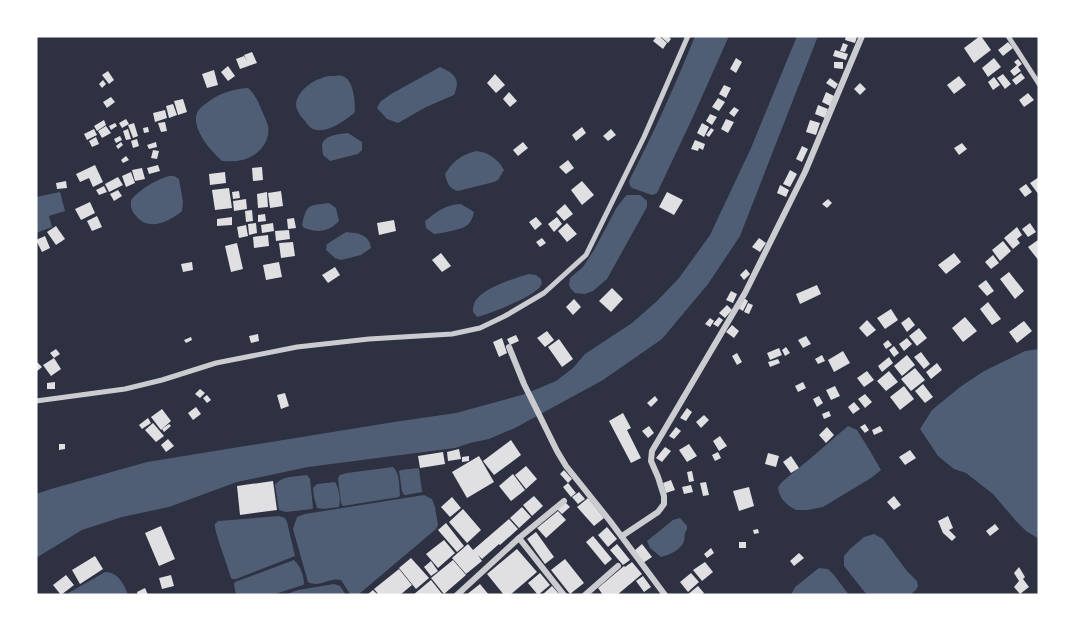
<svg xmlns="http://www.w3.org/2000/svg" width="1075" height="631" viewBox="0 0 1075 631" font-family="'PT Sans',sans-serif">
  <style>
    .water { fill: #4f5d75 }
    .building { fill: #e0e0e3 }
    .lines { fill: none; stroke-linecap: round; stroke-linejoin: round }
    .minor { stroke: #caccd0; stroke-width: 5 }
    .tertiary { stroke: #caccd0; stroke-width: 6 }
  </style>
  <rect width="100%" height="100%" fill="#2d3142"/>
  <g class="water">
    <path d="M 695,36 L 729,36 L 692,119 L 657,193 L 653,195 L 649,194 L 632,188 L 630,186 L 629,181 C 653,134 675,86 695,36 Z"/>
    <polygon points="797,36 818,36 740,236 708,284 662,339 603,380 515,428 489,439 470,443 455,448 308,467 237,482 169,507 122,517 82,530 36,558 36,494 51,489 147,462 394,422 456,413 525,394 556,381 573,368 585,354 632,323 657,301 679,278 710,235 751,148"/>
    <path d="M 440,67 C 455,74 461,79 454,95 L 426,107 L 398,123 L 387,119 L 377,108 L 380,102 L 391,94 Z"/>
    <path d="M 334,76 C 337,76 339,75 342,76 C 354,79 355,102 355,112 C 346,120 329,132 317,130 C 312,130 307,125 305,121 C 301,117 296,110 296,104 C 297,92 311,81 322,78 C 326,76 330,76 334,76 Z"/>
    <path d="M 248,88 C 255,94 259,103 262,111 C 264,116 267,121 268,126 C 271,142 257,157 242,160 C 236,162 228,161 222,161 C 211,151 191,129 197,113 C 198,110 201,107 204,105 C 217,94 232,89 248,88 Z"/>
    <path d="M 348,133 L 362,142 L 362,150 L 358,154 L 330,161 L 323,155 C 323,152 322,149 322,146 C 323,135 339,134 348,133 Z"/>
    <path d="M 476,151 C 488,152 498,159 504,170 L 498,180 L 494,182 L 458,191 C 449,189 447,183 445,174 C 454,160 460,156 476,151 Z"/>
    <path d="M 169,176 L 174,176 L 179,179 L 183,202 L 182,211 C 171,221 150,231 138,218 C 132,212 130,208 131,200 C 140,189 155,180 169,176 Z"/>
    <polygon points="60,192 65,211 49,216 52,227 36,233 36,197"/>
    <polygon points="627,195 640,195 647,201 647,207 607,279 593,291 585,294 575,293 571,289 569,285 570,278 583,267 594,250 617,207 624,198"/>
    <path d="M 329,203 L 336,208 L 339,221 C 328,232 319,233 304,228 L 302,225 C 307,203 308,206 329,203 Z"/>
    <path d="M 461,204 L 474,212 C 473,217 471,223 466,226 C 460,230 442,233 434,234 L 426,228 L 425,221 C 438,211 444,205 461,204 Z"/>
    <path d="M 346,232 C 358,233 369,234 371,248 L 361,255 L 341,260 L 335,258 L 326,250 L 327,244 Z"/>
    <path d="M 529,274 L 536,275 L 541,279 C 542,284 542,283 540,287 C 532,297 490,314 477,317 L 473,312 C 473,309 473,306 474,304 C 479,289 515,278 529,274 Z"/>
    <polygon points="1039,349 1039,539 1026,531 1016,521 993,494 966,473 954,469 938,456 920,429 932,410 960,387 984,371 1025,351"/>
    <polygon points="848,426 857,430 870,451 881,470 871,478 823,507 808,510 796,510 789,506 782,499 779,493 778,487 783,481 811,458"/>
    <path d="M 393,467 C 400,473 399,486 400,495 L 399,497 L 343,506 L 341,503 L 338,478 L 340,475 L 347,473 Z"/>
    <polygon points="418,468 419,469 422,491 422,492 406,495 404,495 402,491 399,471 401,470"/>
    <path d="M 307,475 L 310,479 L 313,508 L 312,509 L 286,512 L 279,510 L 275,485 C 283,475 295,477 307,475 Z"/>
    <path d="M 335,482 C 339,488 341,500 339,507 L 323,509 L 317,508 L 314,497 L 313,488 L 317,484 Z"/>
    <path d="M 424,495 L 432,499 L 435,507 L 438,525 L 436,529 L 359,594 L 350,594 L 341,580 C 338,580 335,579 333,580 C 324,581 317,587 308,582 L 293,529 L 297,517 L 305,514 Z"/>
    <path d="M 279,516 L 285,518 L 287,522 L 295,556 L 236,579 L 232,579 L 231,578 C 229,569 213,529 215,524 C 216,523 217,522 218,521 Z"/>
    <path d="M 680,518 L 687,526 C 687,534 688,526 685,533 C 684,536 685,539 684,541 C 681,550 669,555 661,557 L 650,548 L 647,541 L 673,520 Z"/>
    <polygon points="874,534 883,539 907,571 917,581 918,586 916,590 910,595 867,595 844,566 844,556 850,549 864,537"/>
    <path d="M 294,560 C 300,565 304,576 304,584 L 303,585 L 272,595 L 236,595 L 234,584 L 235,582 Z"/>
    <polygon points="819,568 828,569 834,575 849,595 791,595 795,587"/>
    <path d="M 105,572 C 118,572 124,584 128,595 L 65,595 Z"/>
    <polygon points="334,584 340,586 346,595 284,595 298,590"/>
  </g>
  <g class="building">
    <polygon points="657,36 659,36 667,43 663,49 653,41"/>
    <polygon points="664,36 668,36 671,39 668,43 662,38"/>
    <polygon points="846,36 857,37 855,43 845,40"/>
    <polygon points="980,36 981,36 991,50 974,63 964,48"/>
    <polygon points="1008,42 1013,48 1003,56 998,50"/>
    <polygon points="843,43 848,45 845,52 840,51"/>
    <polygon points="835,50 848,54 846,60 833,56"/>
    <polygon points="252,52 257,63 240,69 236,59 244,56 247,61 244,55"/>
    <polygon points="736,58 742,62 736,73 730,69"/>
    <polygon points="994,58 1001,67 988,77 982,68"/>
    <polygon points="1018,59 1022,64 1018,67 1021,71 1014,76 1010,71 1017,65 1014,62"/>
    <polygon points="834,62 843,62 843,69 834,68"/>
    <polygon points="228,66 235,76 228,81 221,72"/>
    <polygon points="214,70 218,85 207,88 202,74"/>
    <polygon points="108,71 114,80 109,84 102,75"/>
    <polygon points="1021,73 1025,78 1016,85 1012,80"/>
    <polygon points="495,74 505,85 496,93 487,83"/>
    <polygon points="1003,74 1011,84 1005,89 997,78"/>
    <polygon points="959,76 966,85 954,94 947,85"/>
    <polygon points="994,77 1000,85 993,90 988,82"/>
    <polygon points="830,78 838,84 835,89 826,83"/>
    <polygon points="103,80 106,84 102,88 99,84"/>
    <polygon points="860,83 866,89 860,95 854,89"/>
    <polygon points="724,85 731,88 726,98 719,94"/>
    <polygon points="509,92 517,101 510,107 503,99"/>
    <polygon points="826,92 834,96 830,106 822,102"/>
    <polygon points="1028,93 1034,100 1024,107 1019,100"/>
    <polygon points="111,97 115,102 107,108 103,102"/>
    <polygon points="718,98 725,102 719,111 712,107"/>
    <polygon points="183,99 187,112 178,115 174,101"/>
    <polygon points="173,104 177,115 169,118 166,106"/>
    <polygon points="818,105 828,109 825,118 815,114"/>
    <polygon points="734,107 739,110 734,117 729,113"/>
    <polygon points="165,110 167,118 155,122 153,113"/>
    <polygon points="710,114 717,117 712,125 706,121"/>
    <polygon points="126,119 129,124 122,128 119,123"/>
    <polygon points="726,119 734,122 728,133 721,129"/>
    <polygon points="104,120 106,125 97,131 94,126"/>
    <polygon points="810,120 820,123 816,135 806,132"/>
    <polygon points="165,122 167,131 161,132 158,123"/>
    <polygon points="115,123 117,126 111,130 109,126"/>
    <polygon points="134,123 138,136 133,138 128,125"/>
    <polygon points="702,123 709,127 704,137 697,133"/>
    <polygon points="106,126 111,133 102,138 98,131"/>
    <polygon points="148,127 149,132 144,133 143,128"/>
    <polygon points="582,127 586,133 576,141 572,135"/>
    <polygon points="711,128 714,130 709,137 706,135"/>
    <polygon points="94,129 97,135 87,140 84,134"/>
    <polygon points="128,129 131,139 126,140 123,131"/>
    <polygon points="611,129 616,135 608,141 603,136"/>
    <polygon points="120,136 122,140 116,143 114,139"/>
    <polygon points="96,137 99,144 92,147 89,141"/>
    <polygon points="137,139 139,146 133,148 131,141"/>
    <polygon points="695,140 705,144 703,150 699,148 698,151 691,149"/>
    <polygon points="121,142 123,145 118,149 116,146"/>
    <polygon points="156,142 157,147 149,149 147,145"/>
    <polygon points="523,142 528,148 518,156 513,150"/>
    <polygon points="962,143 967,149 959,155 954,148"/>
    <polygon points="802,146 808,149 802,162 796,159"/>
    <polygon points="153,150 159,151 157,159 151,158"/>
    <polygon points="126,156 129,160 123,163 121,160"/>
    <polygon points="568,160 574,168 566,174 559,167"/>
    <polygon points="95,165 103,182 93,187 89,178 80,182 76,174"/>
    <polygon points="158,165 160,171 149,174 147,168"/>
    <polygon points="262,167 263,180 253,181 252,168"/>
    <polygon points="142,168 145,179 135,181 132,170"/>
    <polygon points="790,170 797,174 790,187 783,184"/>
    <polygon points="131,172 135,183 126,187 122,176"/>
    <polygon points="225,172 226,183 210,185 209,174"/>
    <polygon points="118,177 123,185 109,192 105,184"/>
    <polygon points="1039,177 1039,195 1030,183"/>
    <polygon points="66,181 67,188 57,189 56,183"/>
    <polygon points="582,181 594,195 582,205 571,190"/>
    <polygon points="1026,184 1032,192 1025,197 1019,189"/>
    <polygon points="780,185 789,190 786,197 777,193"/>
    <polygon points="104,186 107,192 99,195 96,190"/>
    <polygon points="229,188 232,208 215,210 212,190"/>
    <polygon points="118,190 122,196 114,201 110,194"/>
    <polygon points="239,191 240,198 233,199 232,192"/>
    <polygon points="281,191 283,206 270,208 268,193"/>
    <polygon points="267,192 268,207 258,208 257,194"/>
    <polygon points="667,192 683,200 674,215 659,207"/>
    <polygon points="246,199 247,209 234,211 233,201"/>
    <polygon points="828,199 832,203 827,208 822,204"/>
    <polygon points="90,202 95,213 81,220 75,209"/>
    <polygon points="565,204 573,214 564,221 556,212"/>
    <polygon points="252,210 253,221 246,222 245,211"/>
    <polygon points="265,214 266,221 258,222 258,215"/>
    <polygon points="97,216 102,227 92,231 87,221"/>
    <polygon points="232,217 232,225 217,226 217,219"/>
    <polygon points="536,217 542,224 535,230 529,222"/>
    <polygon points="557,217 562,224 554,232 548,224"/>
    <polygon points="294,218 296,228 288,229 287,219"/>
    <polygon points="394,220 396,231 379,235 377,223"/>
    <polygon points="256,223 257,233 249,235 248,224"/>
    <polygon points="273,223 274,231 262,233 261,225"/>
    <polygon points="567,223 577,234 567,242 558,231"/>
    <polygon points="1030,223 1036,232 1028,237 1022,229"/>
    <polygon points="246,225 248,236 239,238 237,227"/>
    <polygon points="56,226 65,239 56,245 47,232"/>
    <polygon points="1017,227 1022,235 1017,239 1020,243 1013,249 1004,238"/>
    <polygon points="289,230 290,239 276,241 275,231"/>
    <polygon points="268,235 269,246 254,248 253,237"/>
    <polygon points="45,236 50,248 42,252 36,240"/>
    <polygon points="542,238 546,243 540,247 536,242"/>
    <polygon points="759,238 766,243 760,252 752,247"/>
    <polygon points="1038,240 1039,241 1039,261 1028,247"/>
    <polygon points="1003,241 1011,251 1000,261 992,250"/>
    <polygon points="293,242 295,256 281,258 279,243"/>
    <polygon points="237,243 243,269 231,272 225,246"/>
    <polygon points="441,253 451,266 442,272 432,260"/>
    <polygon points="954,253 961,262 946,274 938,265"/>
    <polygon points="993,255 999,263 991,269 985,262"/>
    <polygon points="192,262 193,270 183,272 181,264"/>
    <polygon points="279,262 282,277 266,280 263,265"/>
    <polygon points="335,267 340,275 328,283 322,275"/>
    <polygon points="746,269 750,274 744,280 740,275"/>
    <polygon points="1009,272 1024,291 1015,299 1000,279"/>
    <polygon points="986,280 994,291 987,296 978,286"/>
    <polygon points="817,285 821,294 800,304 796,294"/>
    <polygon points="612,288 623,299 611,312 599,301"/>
    <polygon points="731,291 737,294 733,303 726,300"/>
    <polygon points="744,298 748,301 743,311 738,308"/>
    <polygon points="574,299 581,307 573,315 566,307"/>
    <polygon points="988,302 1001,319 992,325 980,309"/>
    <polygon points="748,303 753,305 749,314 744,312"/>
    <polygon points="727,305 732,310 725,318 719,313"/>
    <polygon points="891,309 898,320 885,329 877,318"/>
    <polygon points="719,317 723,320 718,327 713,324"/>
    <polygon points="909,317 915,325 907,332 901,323"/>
    <polygon points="965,317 977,331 963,342 952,328"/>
    <polygon points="710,318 714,321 710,327 705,324"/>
    <polygon points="867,320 876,330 867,337 859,328"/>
    <polygon points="1024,321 1032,331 1017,343 1009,332"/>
    <polygon points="732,325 739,331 734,338 726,332"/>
    <polygon points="919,328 927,338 917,346 909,336"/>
    <polygon points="547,331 554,340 545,347 537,338"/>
    <polygon points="258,334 259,341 251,343 249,336"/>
    <polygon points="516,335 519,341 510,345 507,339"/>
    <polygon points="806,336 811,344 803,348 798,340"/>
    <polygon points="191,337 192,340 186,343 184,340"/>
    <polygon points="502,338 507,353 499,357 493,342"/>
    <polygon points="907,338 912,344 904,351 899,344"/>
    <polygon points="559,339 573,359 562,367 548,347"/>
    <polygon points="888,340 892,345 886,349 883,344"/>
    <polygon points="894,346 899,353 894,357 889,350"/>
    <polygon points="786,347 790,353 785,356 782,350"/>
    <polygon points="779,348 782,355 770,360 767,353"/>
    <polygon points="56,349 60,354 54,358 50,353"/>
    <polygon points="843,351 850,363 834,372 828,360"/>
    <polygon points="921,352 930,364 924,369 914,357"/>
    <polygon points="737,353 742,362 737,365 732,356"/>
    <polygon points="822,355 825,361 818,364 815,359"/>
    <polygon points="907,355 915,365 902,376 894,366"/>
    <polygon points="889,357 893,363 882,372 878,366"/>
    <polygon points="54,358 61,369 51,376 43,365"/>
    <polygon points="778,359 780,363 770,367 768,362"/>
    <polygon points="36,361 42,367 36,372"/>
    <polygon points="937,363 942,370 931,379 926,372"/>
    <polygon points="915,368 925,380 911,391 901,379"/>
    <polygon points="867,371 874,380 864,387 857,378"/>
    <polygon points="889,371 898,382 886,391 877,381"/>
    <polygon points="55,382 55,389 47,389 47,383"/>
    <polygon points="803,382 806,388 798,392 795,386"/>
    <polygon points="923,384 933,397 925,403 915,391"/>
    <polygon points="835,386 840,396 831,400 826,390"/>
    <polygon points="904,386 914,399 900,410 890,397"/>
    <polygon points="200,389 205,393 200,398 195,394"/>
    <polygon points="285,393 289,406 281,409 277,395"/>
    <polygon points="865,394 872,402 865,408 858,399"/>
    <polygon points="207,395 211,400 207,403 203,398"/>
    <polygon points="655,396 658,400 651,407 647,403"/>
    <polygon points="819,396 823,403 817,407 813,399"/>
    <polygon points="854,402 860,409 853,414 848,407"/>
    <polygon points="196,407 201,414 193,420 188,413"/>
    <polygon points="687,408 692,412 686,421 680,418"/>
    <polygon points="162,409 171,421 161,430 151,417"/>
    <polygon points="829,411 831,416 824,419 822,414"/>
    <polygon points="623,413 631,428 627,430 641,458 631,463 609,421"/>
    <polygon points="704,415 709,420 701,428 696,422"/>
    <polygon points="148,418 151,423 142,429 139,425"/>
    <polygon points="153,423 164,436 156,442 145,430"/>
    <polygon points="169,424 171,426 164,432 162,429"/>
    <polygon points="865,424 869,430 865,433 860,427"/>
    <polygon points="649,426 654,433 648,438 642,431"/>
    <polygon points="880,426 883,431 874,435 872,430"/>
    <polygon points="676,427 681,431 674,439 669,436"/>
    <polygon points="827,427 834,435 826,443 819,435"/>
    <polygon points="720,436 727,446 719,451 713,441"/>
    <polygon points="168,439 174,446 166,452 161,445"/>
    <polygon points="511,440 521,455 494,475 483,461"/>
    <polygon points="59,444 65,444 65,449 59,450"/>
    <polygon points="689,444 697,456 687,462 679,450"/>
    <polygon points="665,447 671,451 662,462 656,458"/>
    <polygon points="459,449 461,459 448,461 447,452"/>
    <polygon points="910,450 916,458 905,465 899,457"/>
    <polygon points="443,452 445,464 420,468 418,456"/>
    <polygon points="718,452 721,458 715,461 712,455"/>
    <polygon points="768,453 779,456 776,467 765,464"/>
    <polygon points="469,456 469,461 462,462 462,457"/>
    <polygon points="479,456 494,482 467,498 452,472"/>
    <polygon points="791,456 799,468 791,473 783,462"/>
    <polygon points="526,466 537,479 526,489 515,475"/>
    <polygon points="564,470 572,479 568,483 560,474"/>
    <polygon points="692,471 694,481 689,482 687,472"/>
    <polygon points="513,474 525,490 511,501 499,486"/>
    <polygon points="671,480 675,490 666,493 663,483"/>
    <polygon points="273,481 277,510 240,515 237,486"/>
    <polygon points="706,482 709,495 703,496 700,483"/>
    <polygon points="568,483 576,493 571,497 563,487"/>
    <polygon points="691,485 693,492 684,494 682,487"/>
    <polygon points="749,487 754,506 739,511 733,491"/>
    <polygon points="579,492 585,499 578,504 572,497"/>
    <polygon points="534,496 543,506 532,516 523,505"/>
    <polygon points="894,496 901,505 894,510 887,502"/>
    <polygon points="452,497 461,508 450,517 441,507"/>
    <polygon points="588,498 604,518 594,526 577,507"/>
    <polygon points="565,502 570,507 562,514 557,509"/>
    <polygon points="522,507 531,517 519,528 510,518"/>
    <polygon points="463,509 481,530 467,543 449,522"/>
    <polygon points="558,511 566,520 546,538 537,528"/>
    <polygon points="948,516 953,528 949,530 956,537 952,541 943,533 938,521"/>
    <polygon points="509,519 518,529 500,545 499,544 482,559 478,555 482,561 466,574 452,558 468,544 473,550"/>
    <polygon points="446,523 464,546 457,552 438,530"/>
    <polygon points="995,524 999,529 990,536 986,531"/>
    <polygon points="161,526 175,559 159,566 145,533"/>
    <polygon points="607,527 617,539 608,547 598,535"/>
    <polygon points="758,529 759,533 754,534 753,530"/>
    <polygon points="536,532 554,557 545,564 527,539"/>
    <polygon points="593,536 612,559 605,565 586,542"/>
    <polygon points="444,540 455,553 438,568 426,554"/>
    <rect x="739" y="542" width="7" height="6"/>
    <polygon points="617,544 630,560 623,565 610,550"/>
    <polygon points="642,544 652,557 643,563 634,551"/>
    <polygon points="711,548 714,553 707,558 704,554"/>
    <polygon points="517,549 537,572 510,595 504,595 487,574"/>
    <polygon points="799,553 804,558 794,566 790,561"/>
    <polygon points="95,556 103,569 80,584 72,570"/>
    <polygon points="411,558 429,578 416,589 399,568"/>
    <polygon points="565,559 584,583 570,594 551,570"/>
    <polygon points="453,560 466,575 444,594 431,578"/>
    <polygon points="431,561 438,571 431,576 424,567"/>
    <polygon points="632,562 642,574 617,595 603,595 598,588 624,566 625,567"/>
    <polygon points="705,562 713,572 702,581 693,570"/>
    <polygon points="1019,567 1025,577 1023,579 1029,587 1020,594 1014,587 1019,581 1014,573"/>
    <polygon points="399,569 412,585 400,595 379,595 374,589"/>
    <polygon points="540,573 550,585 538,595 528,583"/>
    <polygon points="691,573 699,582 688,592 680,582"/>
    <polygon points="66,575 74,585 61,595 53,585"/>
    <polygon points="171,575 174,586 162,589 159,578"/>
    <polygon points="643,576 651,587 644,592 636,581"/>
    <polygon points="431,580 443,595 413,595"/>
    <polygon points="480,584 489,595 466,595"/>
    <polygon points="552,586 560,595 542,595"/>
    <polygon points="698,586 704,593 702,595 687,595"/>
    <polygon points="145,588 148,595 138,595 137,592"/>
    <polygon points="373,590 378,595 367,595"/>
  </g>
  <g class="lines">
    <g class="minor">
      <polyline points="1008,36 1039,84"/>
      <polyline points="36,401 125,389 162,380 216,363 297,347 369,339 452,334 480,328 505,316 544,293 586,255 644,137 688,36"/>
    </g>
    <g class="tertiary">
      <polyline points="509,347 524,384 557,451 566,466 610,521 665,595"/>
      <polyline points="622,536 658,512 664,504 664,496 658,477 651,461 652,451 745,293 805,172 862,36"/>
      <polyline points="519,538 564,595"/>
      <polyline points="457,595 519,538 564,501"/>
      <polyline points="585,595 618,566"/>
    </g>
  </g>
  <rect width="1075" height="631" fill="none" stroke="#ffffff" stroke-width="75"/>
</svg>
